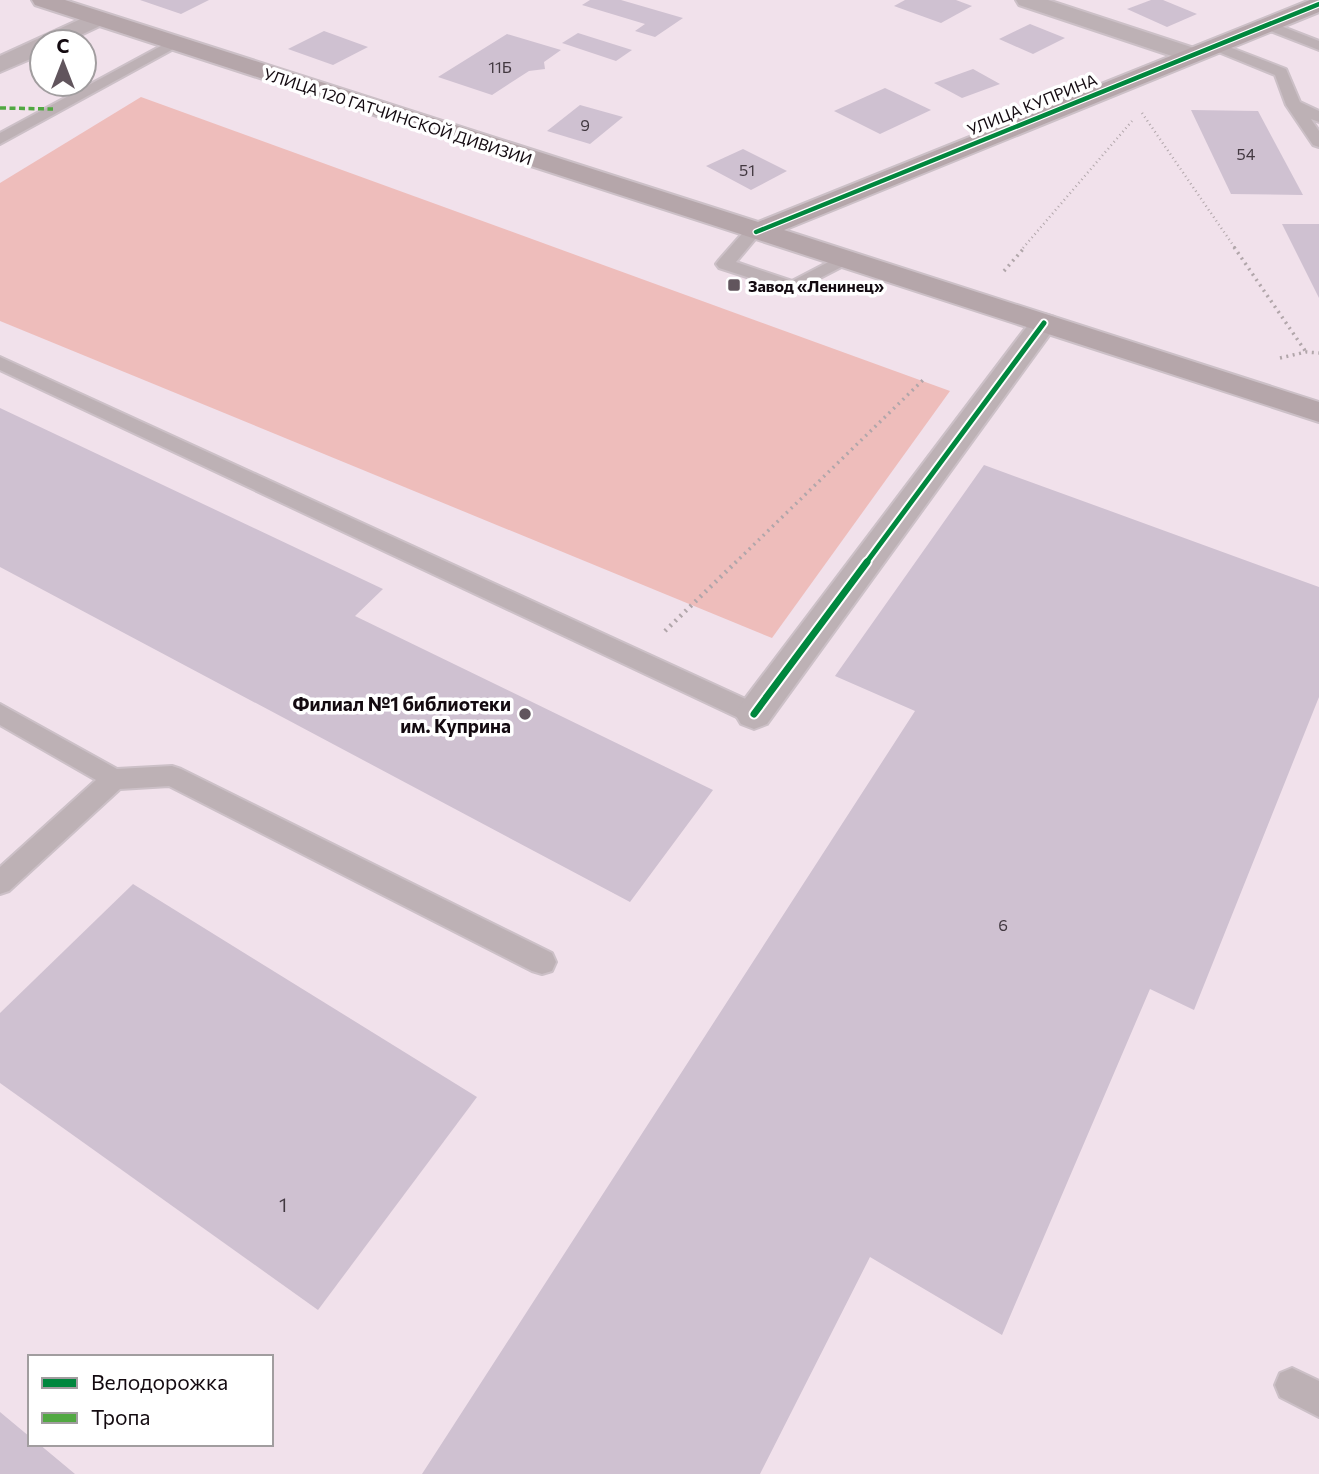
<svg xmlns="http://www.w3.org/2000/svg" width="1319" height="1474" viewBox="0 0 1319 1474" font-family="Commissioner,sans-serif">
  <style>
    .forest { fill: #eebdbb }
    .building { fill: #cfc1d1 }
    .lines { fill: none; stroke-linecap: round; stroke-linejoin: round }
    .lane-casing { stroke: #ccc0c7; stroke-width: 4 }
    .street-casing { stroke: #ccc0c7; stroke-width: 4 }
    .secondary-casing { stroke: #ccc0c7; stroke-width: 4 }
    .path-far2 { stroke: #b1a6aa; stroke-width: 2.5; stroke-dasharray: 1 3.5; stroke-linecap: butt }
    .path-far1 { stroke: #b1a6aa; stroke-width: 3.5; stroke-dasharray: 2 4.5; stroke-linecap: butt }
    .path { stroke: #b1a6aa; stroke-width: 4.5; stroke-dasharray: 2 5; stroke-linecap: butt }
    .lane { fill: #bdb1b5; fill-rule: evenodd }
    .street { fill: #bdb1b5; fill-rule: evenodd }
    .secondary { fill: #b5a6aa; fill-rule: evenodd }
    .quiet { stroke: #51a842; stroke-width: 3.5; stroke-dasharray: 6 3.5; stroke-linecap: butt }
    .cycleway-far2-casing { stroke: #fff; stroke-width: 7 }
    .cycleway-far1-casing { stroke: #fff; stroke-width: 9 }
    .cycleway-casing { stroke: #fff; stroke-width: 11 }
    .cycleway-far2 { stroke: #00873e; stroke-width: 4.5 }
    .cycleway-far1 { stroke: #00873e; stroke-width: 5 }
    .cycleway { stroke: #00873e; stroke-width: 7 }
    .poi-dot { fill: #61555d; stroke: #fff; stroke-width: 2.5 }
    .labels { text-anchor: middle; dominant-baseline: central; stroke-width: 7; stroke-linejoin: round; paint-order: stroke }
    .number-label { font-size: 16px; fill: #423840 }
    .far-street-label { font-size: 16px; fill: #130a10; stroke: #fff }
    .far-poi-label { font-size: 16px; font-weight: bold; fill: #130a10; stroke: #fff; text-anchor: start }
    .poi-label { font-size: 19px; font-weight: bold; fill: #130a10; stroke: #fff; text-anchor: end }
    .near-number-label { font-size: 19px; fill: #423840 }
  </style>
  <rect width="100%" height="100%" fill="#f1e1eb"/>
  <polygon class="forest" points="141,97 950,391 772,638 0,321 0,183"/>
  <g class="building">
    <polygon points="140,0 209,0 181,14"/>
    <polygon points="590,0 621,0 683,18 655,37 635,31 645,24 582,5"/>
    <polygon points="905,0 956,0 972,6 941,23 894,6"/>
    <polygon points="1151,0 1163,0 1197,14 1167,27 1127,9"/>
    <polygon points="1030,24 1065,38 1033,54 999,39"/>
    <polygon points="324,31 368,47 333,65 288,49"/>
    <polygon points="578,33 632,50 616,61 562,43"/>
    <polygon points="507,34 561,50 544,62 545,69 529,71 492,95 438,77"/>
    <polygon points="973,69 1000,84 962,98 934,83"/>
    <polygon points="885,88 931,110 880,134 834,111"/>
    <polygon points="580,105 623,117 590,144 547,131"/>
    <polygon points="1191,110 1258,111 1303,195 1231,194"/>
    <polygon points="743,149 787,171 751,190 706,166"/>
    <polygon points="1282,224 1319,224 1319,298"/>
    <polygon points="0,408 383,589 355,616 713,790 630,902 0,567"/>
    <polygon points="984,465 1319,587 1319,697 1194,1010 1150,989 1002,1335 870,1257 760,1474 422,1474 915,711 835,676"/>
    <polygon points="133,884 477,1097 318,1310 0,1083 0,1013"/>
    <polygon points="0,1412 30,1437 30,1444 39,1444 75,1474 0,1474"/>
  </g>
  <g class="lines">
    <g class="lane-casing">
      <g id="lane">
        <polygon points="1268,21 1319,41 1319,50 1263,28 1263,22"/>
        <polygon points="172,40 177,41 177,47 0,144 0,133"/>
        <polygon points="1216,42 1286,69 1300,102 1319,111 1319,122 1311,119 1319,131 1319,147 1313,145 1286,105 1275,75 1211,49 1209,46"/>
        <polygon points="754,226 762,231 736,262 792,281 840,256 846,255 855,260 793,292 719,268 716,264 719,260 748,227"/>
        <polygon points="0,357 763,707 766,714 763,721 754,723 745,721 0,370"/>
        <polygon points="0,704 117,769 172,766 181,769 552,953 556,962 552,971 542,974 532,971 169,786 120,789 9,891 0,894 0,867 96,780 0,725"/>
        <polygon points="1292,1368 1319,1381 1319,1417 1280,1397 1275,1385 1280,1373"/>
      </g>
    </g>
    <g class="street-casing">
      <g id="street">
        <polygon points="1016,0 1048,0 1200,50 1203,55 1200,60 1184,60 1019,5"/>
        <polygon points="96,12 104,14 107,19 104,24 66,42 42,42 42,54 0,72 0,56"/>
        <polygon points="1044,314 1054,317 1058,323 767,724 754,729 741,724 735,714 741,704 1034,317"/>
      </g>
    </g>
    <g class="secondary-casing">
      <polygon id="secondary" points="32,0 65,0 758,222 1310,0 1319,0 1319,12 784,230 1319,402 1319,422 35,5"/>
    </g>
    <g class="path-far2">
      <polyline points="1142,113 1235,248"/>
      <polyline points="1023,248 1132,121"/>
    </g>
    <g class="path-far1">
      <polyline points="1234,247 1306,352"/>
      <polyline points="1004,271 1025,247"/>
      <polyline points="1280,358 1306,352 1319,353"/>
      <polyline points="735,563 923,380"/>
    </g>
    <polyline class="path" points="665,631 736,562"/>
    <use href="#lane" class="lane"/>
    <use href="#street" class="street"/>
    <use href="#secondary" class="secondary"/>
    <polyline class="quiet" points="0,108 53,109"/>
    <g class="cycleway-far2-casing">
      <polyline id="cycleway-far2" points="756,232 1319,4"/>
    </g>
    <g class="cycleway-far1-casing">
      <polyline id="cycleway-far1" points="866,563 1044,323"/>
    </g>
    <g class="cycleway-casing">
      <polyline id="cycleway" points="754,714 867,562"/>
    </g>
    <use href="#cycleway-far2" class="cycleway-far2"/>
    <use href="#cycleway-far1" class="cycleway-far1"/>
    <use href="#cycleway" class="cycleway"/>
  </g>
  <g class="poi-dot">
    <rect x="727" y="278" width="14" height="14" rx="3.5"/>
    <circle cx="525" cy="714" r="7"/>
  </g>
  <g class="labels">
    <g class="number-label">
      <text x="500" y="66">11Б</text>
      <text x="585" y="124">9</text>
      <text x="1246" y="153">54</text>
      <text x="747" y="169">51</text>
      <text x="1003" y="924">6</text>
    </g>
    <g class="far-street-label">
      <text transform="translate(1032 104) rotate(-22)">УЛИЦА КУПРИНА</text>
      <text transform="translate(398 116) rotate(18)">УЛИЦА 120 ГАТЧИНСКОЙ ДИВИЗИИ</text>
    </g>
    <g class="far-poi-label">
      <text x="748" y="285">Завод «Ленинец»</text>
    </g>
    <g class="poi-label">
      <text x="511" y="703">Филиал №1 библиотеки<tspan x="511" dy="22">им. Куприна</tspan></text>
    </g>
    <g class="near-number-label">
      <text x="283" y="1204">1</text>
    </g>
  </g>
  <rect x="28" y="1355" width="245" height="91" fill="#ffffff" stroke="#a19d9f" stroke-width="2"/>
  <rect x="42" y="1378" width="35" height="10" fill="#00873e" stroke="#a19d9f" stroke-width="2"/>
  <text x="91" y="1390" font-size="21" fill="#130a10">Велодорожка</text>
  <rect x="42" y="1413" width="35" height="10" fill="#51a842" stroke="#a19d9f" stroke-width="2"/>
  <text x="91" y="1425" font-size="21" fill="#130a10">Тропа</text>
  <g transform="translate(63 63)"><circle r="33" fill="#ffffff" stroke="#a19d9f" stroke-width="2"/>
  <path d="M0-5L12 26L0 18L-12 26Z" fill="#61555d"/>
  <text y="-10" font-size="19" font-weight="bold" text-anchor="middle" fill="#130a10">С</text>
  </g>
</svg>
